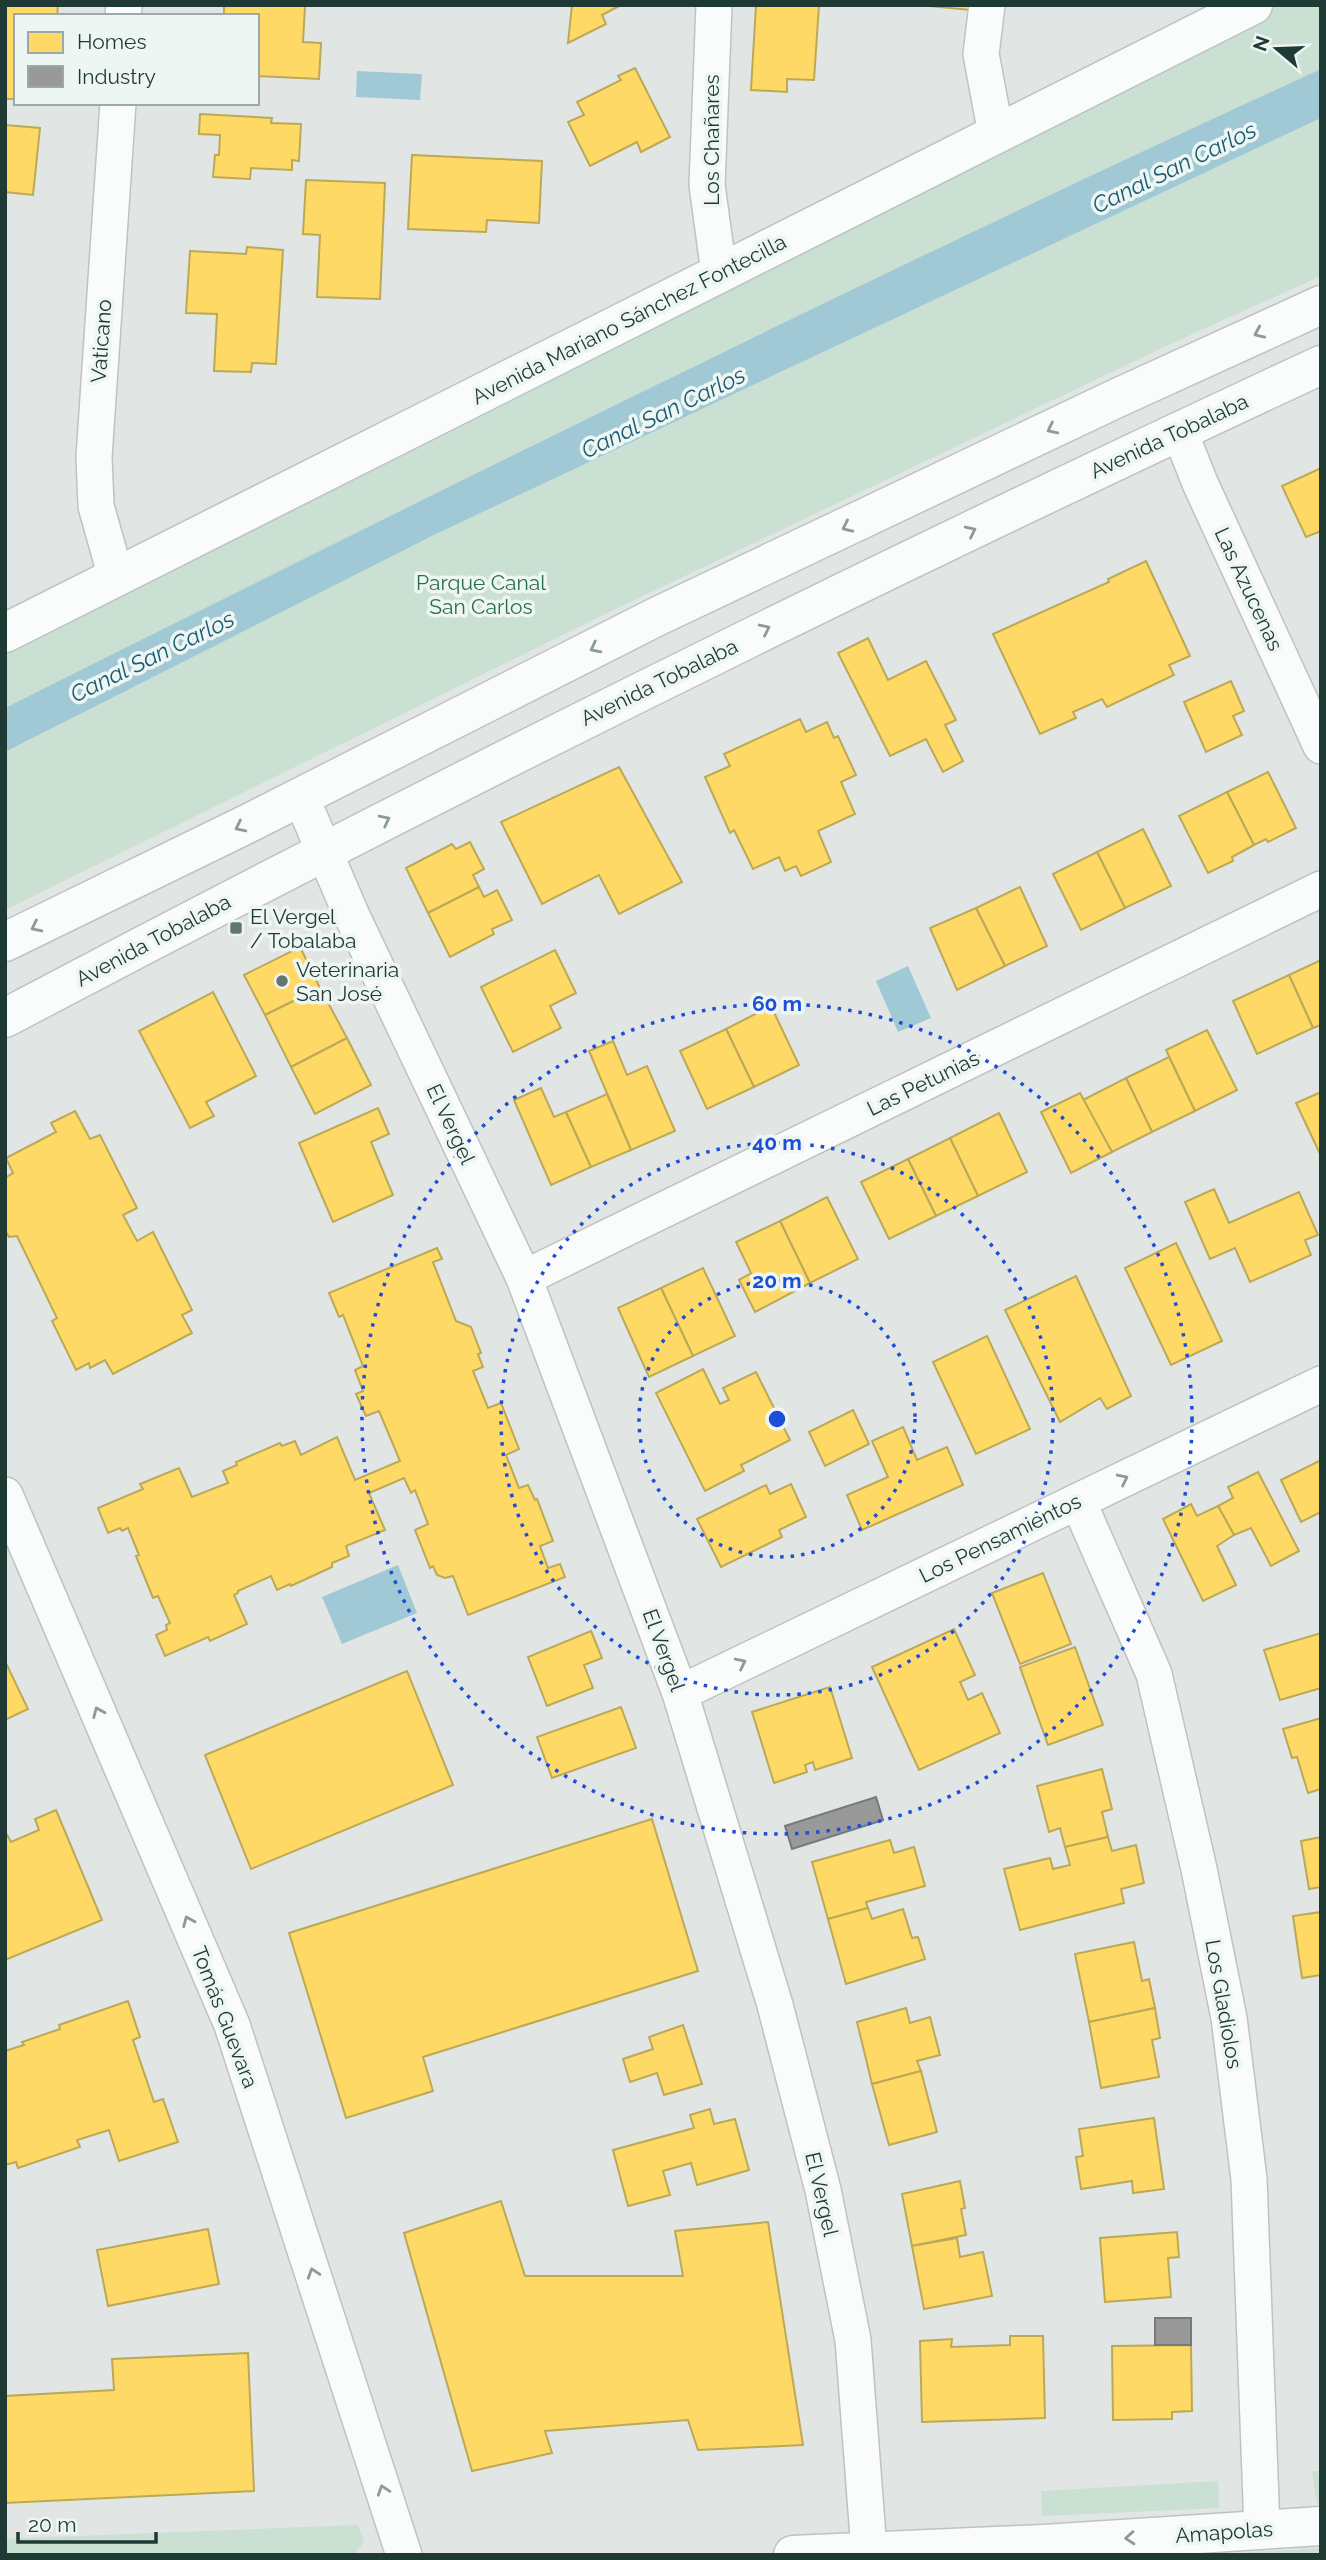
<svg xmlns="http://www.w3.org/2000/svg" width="1326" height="2560" viewBox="0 0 1326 2560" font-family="Raleway,sans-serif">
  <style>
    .green { fill: #c9e0d2 }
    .water { fill: #a1c9d5 }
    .homes { fill: #ffd966; stroke: #bca957; stroke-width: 2 }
    .industry { fill: #999; stroke: #747c7b; stroke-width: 2 }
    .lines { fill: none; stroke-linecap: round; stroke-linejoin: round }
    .minor-casing { stroke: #bec3c1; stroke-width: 38 }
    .tertiary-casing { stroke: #bec3c1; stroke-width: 41 }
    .secondary-casing { stroke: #bdc4c2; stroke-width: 41 }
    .minor { stroke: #fafbfb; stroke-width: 35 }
    .tertiary { stroke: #fafbfb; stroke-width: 38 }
    .secondary { stroke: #fafbfb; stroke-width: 38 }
    .oneway { stroke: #8c9a98 }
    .ring { fill: none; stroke: #1d4ed8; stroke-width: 3.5; stroke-dasharray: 3.5 7 }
    .poi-dot { fill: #637672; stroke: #eef6f3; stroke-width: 2.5 }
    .labels { text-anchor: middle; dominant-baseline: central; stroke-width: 7; stroke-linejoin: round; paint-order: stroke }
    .street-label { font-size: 21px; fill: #1f3935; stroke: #eef6f3 }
    .park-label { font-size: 21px; fill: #2a6f4c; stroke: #eef6f3 }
    .poi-label { font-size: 21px; fill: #1f3935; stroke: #eef6f3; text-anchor: start }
    .water-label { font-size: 23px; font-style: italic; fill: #1a5b74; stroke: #eef6f3 }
    .centre { fill: #1d4ed8; stroke: #eef6f3; stroke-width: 3.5 }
    .ring-label { font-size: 21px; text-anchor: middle; font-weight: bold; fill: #1d4ed8; stroke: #eef6f3; stroke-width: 7; stroke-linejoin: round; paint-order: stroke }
  </style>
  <rect width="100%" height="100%" fill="#e1e6e4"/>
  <g class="green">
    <path d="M 1278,5 L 1321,5 L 1321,69 C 878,273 441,490 5,708 L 5,643 Z"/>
    <polygon points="1321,118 1321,276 1179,340 601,616 5,910 5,752 436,534"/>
    <polygon points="1312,2471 1321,2471 1321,2503 1317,2503"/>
    <polygon points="1218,2481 1219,2508 1042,2516 1041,2491"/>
    <polygon points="358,2525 364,2542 355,2553 5,2555 5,2539"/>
    <polygon points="1321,2548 1321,2555 1209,2555"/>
  </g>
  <g class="water">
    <path d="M 1321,69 L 1321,118 L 436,534 L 5,752 L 5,708 C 441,490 878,272 1321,69 Z"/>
    <polygon points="357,71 422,74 420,100 356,97"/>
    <polygon points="908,966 931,1018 898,1032 876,981"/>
    <polygon points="398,1565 417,1613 342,1644 322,1597"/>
  </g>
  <g class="homes">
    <polygon points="5,5 58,5 57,16 16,16 16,99 5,99"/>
    <polygon points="224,5 305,6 303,42 321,43 319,79 257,76 257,16 224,16"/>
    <polygon points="572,5 621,5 602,15 606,24 568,43"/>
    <polygon points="756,5 819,5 814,80 787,79 787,92 751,90"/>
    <polygon points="919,5 970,5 970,10"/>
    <polygon points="635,68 670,137 641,152 637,142 590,166 568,122 584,115 577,102 621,80 618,76"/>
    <polygon points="200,114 272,118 271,123 301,124 299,161 292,160 292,170 251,168 250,179 213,177 215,155 219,155 220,135 199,134"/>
    <polygon points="5,125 40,128 33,195 5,192"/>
    <polygon points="412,155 542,161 539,223 487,220 486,232 408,229"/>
    <polygon points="306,180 385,183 380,299 317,297 320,235 303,234"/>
    <polygon points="247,247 283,250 276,364 252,363 251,372 214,371 217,314 186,313 190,251 246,254"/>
    <polygon points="1321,468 1321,531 1306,537 1282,486"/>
    <polygon points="1146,561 1190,656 1169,665 1174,675 1107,707 1102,699 1073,712 1076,718 1040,734 993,634 1109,582 1108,579"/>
    <polygon points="868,638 888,680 926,661 956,720 945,725 963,761 943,772 926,739 890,756 838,653"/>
    <polygon points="1231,681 1244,711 1233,716 1242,735 1206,752 1184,702"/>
    <polygon points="800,719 806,732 827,722 834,738 838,736 856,775 841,782 855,814 818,831 831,862 801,876 796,866 785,871 779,857 753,869 734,830 730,833 705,777 730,766 724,754"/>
    <polygon points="619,767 682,882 619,914 599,875 542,904 501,822"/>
    <polygon points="1268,772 1296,828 1268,842 1266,839 1254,845 1227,792"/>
    <polygon points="1227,792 1254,845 1232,857 1233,861 1208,873 1179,816"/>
    <polygon points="1143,829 1171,886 1125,908 1097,852"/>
    <polygon points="470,842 484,869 473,875 479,887 428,913 406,868 452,844 456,849"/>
    <polygon points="1097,852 1125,908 1081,930 1053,874"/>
    <polygon points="479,887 484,897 497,890 512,920 492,929 494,934 450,957 428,913"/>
    <polygon points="1020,887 1047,946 1005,966 976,908"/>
    <polygon points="976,908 1005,966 957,990 930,928"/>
    <polygon points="300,947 320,988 265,1015 244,975"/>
    <polygon points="555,950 576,993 550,1006 561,1028 513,1052 481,987"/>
    <polygon points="1321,960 1321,1025 1313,1028 1289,975"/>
    <polygon points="1289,975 1313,1028 1257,1054 1233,1001"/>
    <polygon points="320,988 347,1038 291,1067 265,1015"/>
    <polygon points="213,992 256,1076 206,1102 214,1116 190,1128 139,1031"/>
    <polygon points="771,1006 799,1065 754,1087 726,1029"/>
    <polygon points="726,1029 754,1087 707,1109 680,1051"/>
    <polygon points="1207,1030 1237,1090 1195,1111 1166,1050"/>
    <polygon points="347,1038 371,1085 315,1114 291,1067"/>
    <polygon points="613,1041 627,1075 647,1066 675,1131 631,1150 589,1051"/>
    <polygon points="1169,1057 1195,1111 1152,1132 1126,1078"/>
    <polygon points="1126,1078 1152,1132 1112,1152 1083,1100"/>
    <polygon points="541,1088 554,1117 566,1112 591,1167 551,1185 514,1100"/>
    <polygon points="1321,1092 1321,1156 1296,1103"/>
    <polygon points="1080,1093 1112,1152 1071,1173 1041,1112"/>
    <polygon points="607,1094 631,1150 591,1167 566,1112"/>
    <polygon points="378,1108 389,1134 371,1142 393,1195 333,1222 299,1143"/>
    <polygon points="75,1111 90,1139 100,1135 137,1208 123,1215 137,1241 153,1232 192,1310 182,1315 192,1333 113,1374 105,1360 90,1368 89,1363 76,1370 52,1321 57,1318 17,1236 9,1237 5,1230 5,1178 13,1173 6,1158 56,1132 51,1123"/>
    <polygon points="999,1113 1027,1172 978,1196 950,1138"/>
    <polygon points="950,1138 978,1196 936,1216 908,1159"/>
    <polygon points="908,1159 936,1216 889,1239 861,1182"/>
    <polygon points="1214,1189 1229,1223 1299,1192 1318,1235 1305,1240 1311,1255 1250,1282 1235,1248 1210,1259 1185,1202"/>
    <polygon points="827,1197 858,1259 810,1283 780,1221"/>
    <polygon points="780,1221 810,1283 755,1312 739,1280 751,1273 736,1242"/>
    <polygon points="1176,1243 1222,1341 1171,1365 1125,1268"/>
    <polygon points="437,1248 442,1259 433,1262 456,1321 471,1327 481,1353 478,1354 483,1367 473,1371 488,1408 501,1403 519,1449 506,1455 519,1488 528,1485 535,1500 537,1499 553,1541 540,1546 548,1568 560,1564 565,1577 468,1615 453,1576 445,1578 437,1575 433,1566 430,1568 415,1530 428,1524 415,1490 411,1493 404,1478 369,1493 385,1530 346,1546 349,1556 332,1563 332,1567 291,1586 290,1584 277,1590 271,1576 238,1591 238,1593 234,1595 247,1624 210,1641 208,1637 165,1656 156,1635 167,1630 166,1625 170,1623 158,1596 153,1598 136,1556 139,1555 128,1528 122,1531 120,1528 108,1533 98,1508 143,1489 140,1484 179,1468 192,1497 228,1483 223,1471 237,1465 236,1462 280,1443 282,1446 295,1441 301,1455 337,1437 355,1480 400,1461 379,1411 366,1416 356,1394 363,1391 355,1370 363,1366 343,1315 339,1317 329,1293"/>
    <polygon points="703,1268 735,1336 693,1356 661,1288"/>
    <polygon points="1076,1276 1131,1396 1107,1409 1100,1398 1060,1422 1005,1310"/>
    <polygon points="661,1288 693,1356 649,1377 618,1308"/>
    <polygon points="987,1336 1030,1429 976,1454 933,1362"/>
    <polygon points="703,1369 720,1404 729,1400 723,1388 756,1372 790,1440 741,1465 744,1471 705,1491 656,1393"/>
    <polygon points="853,1410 869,1444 825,1466 809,1432"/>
    <polygon points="903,1427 917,1460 947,1447 963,1485 862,1530 847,1495 888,1477 872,1441"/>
    <polygon points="1321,1460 1321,1512 1301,1522 1281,1480"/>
    <polygon points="1258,1472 1299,1551 1271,1566 1251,1528 1234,1535 1218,1506 1233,1498 1228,1487"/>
    <polygon points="791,1484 806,1517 779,1530 782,1537 721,1567 697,1519 766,1485 770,1494"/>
    <polygon points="1191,1504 1197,1516 1218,1506 1234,1535 1217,1546 1236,1585 1203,1601 1163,1519"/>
    <polygon points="1043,1573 1071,1644 1020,1664 992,1593"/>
    <polygon points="954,1629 975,1675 960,1682 968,1700 982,1693 1000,1733 919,1770 872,1667"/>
    <polygon points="591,1631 602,1658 584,1665 593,1688 547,1706 528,1657"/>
    <polygon points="1321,1633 1321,1688 1280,1700 1264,1650"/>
    <polygon points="1075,1647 1103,1725 1048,1745 1020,1667"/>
    <polygon points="5,1661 28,1709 5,1720"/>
    <polygon points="407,1671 453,1785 251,1869 205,1755"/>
    <polygon points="830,1687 852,1758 815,1770 813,1762 805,1765 807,1772 774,1783 752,1712"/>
    <polygon points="621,1707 636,1748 552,1778 537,1737"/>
    <polygon points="1321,1718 1321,1789 1308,1793 1297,1757 1292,1758 1283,1729"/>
    <polygon points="1102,1769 1112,1809 1102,1812 1108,1837 1065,1847 1060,1828 1049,1832 1037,1786"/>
    <polygon points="56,1810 102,1920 5,1960 5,1831 11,1842 39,1830 35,1819"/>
    <polygon points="652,1819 698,1971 423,2057 433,2091 346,2118 289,1933"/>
    <polygon points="1108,1837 1112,1851 1136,1845 1144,1883 1121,1889 1124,1903 1020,1930 1004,1869 1050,1858 1053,1869 1070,1865 1065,1847"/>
    <polygon points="1321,1837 1321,1887 1309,1889 1301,1841"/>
    <polygon points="890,1840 894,1853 914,1847 925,1886 866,1902 868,1908 828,1919 812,1862"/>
    <polygon points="868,1908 872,1919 903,1909 912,1938 918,1937 925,1959 846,1984 828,1919"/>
    <polygon points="1321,1912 1321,1975 1302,1978 1293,1916"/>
    <polygon points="1134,1942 1142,1981 1149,1979 1155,2008 1089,2022 1075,1954"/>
    <polygon points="128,2001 140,2037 133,2040 154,2102 163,2099 178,2142 119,2161 109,2130 77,2140 80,2147 18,2168 16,2162 5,2165 5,2051 24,2045 22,2042 60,2029 59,2025"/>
    <polygon points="906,2008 910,2023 930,2017 940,2055 917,2061 921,2071 872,2084 857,2022"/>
    <polygon points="1155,2008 1160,2038 1152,2040 1159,2077 1101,2088 1089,2022"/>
    <polygon points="683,2025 702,2084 664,2095 657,2073 630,2082 623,2059 653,2049 649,2037"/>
    <polygon points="921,2071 937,2132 889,2145 872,2084"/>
    <polygon points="710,2109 714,2124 735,2119 749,2170 697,2185 691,2163 663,2171 670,2195 628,2206 613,2150 694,2128 690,2115"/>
    <polygon points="1154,2118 1164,2189 1133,2193 1132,2181 1081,2189 1076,2157 1083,2156 1079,2129"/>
    <polygon points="960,2181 965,2208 961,2209 966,2235 912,2246 902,2194"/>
    <polygon points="501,2201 525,2276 683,2276 675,2231 768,2222 803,2445 698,2450 688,2420 545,2431 552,2453 472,2471 404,2233"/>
    <polygon points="208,2229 219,2284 108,2306 97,2250"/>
    <polygon points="1177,2232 1179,2257 1168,2258 1171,2297 1105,2302 1100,2238"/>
    <polygon points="957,2238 960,2257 983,2252 992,2296 924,2309 912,2246"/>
    <polygon points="1010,2336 1043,2336 1045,2418 922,2422 920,2341 952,2339 951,2347 1010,2345"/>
    <polygon points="1191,2345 1192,2411 1172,2412 1172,2419 1113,2420 1112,2346"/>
    <polygon points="248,2353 254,2491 5,2503 5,2396 114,2390 112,2359"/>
  </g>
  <g class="industry">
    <polygon points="876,1797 883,1820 792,1849 785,1826"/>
    <rect x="1155" y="2318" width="36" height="27"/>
  </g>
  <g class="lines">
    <g class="minor-casing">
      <g id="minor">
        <polyline points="714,5 707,185 719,273"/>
        <polyline points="987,5 981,54 996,134"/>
        <polyline points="123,16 124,5"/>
        <polyline points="1179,430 1200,483 1321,746"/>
        <polyline points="116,577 96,506 94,457 118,103"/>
        <polyline points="301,797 351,914 524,1278 680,1693 775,2005 823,2190 853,2340 869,2550"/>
        <polyline points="524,1278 1321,889"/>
        <polyline points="5,1495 232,2025 404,2555"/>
        <polyline points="1078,1501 1154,1674 1199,1869 1229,2018 1249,2179 1262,2529"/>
        <polyline points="680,1693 1321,1384"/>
      </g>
    </g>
    <g class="tertiary-casing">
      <g id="tertiary">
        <polyline points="5,633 1253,5"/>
        <polyline points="793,2555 1044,2544 1321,2526"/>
      </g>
    </g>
    <g class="secondary-casing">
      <g id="secondary">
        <polyline points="5,942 247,824 656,617 1115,399 1321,305"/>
        <path d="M 5,1018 C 438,789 877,571 1321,365"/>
      </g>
    </g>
    <use href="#minor" class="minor"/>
    <use href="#tertiary" class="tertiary"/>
    <use href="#secondary" class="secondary"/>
  </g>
  <defs><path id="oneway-chevron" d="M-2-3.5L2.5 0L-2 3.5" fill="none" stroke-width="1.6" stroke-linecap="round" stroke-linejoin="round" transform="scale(1.75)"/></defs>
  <g class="oneway">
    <use href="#oneway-chevron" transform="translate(1259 333) rotate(156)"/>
    <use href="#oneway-chevron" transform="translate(1052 429) rotate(154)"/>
    <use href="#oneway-chevron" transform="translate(847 527) rotate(155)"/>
    <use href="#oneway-chevron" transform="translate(971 531) rotate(-26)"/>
    <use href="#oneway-chevron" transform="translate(765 629) rotate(-26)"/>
    <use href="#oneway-chevron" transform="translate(595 648) rotate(153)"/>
    <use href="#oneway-chevron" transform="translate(385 820) rotate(-27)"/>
    <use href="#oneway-chevron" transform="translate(240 827) rotate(154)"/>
    <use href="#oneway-chevron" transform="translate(36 927) rotate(154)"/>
    <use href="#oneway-chevron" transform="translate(1123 1479) rotate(-26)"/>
    <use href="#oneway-chevron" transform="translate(741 1663) rotate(-26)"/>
    <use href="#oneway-chevron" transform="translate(98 1712) rotate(-113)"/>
    <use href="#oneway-chevron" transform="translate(188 1921) rotate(-113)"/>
    <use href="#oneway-chevron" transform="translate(313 2273) rotate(-108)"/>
    <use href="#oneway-chevron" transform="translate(383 2490) rotate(-108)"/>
    <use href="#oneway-chevron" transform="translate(1130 2538) rotate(176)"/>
  </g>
  <g class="ring">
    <circle cx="777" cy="1419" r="138"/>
    <circle cx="777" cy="1419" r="276"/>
    <circle cx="777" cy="1419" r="415"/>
  </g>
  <g class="poi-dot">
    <rect x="229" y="921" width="14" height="14" rx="3.5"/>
    <circle cx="282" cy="981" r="7"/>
  </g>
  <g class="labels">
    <g class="street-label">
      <text transform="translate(711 140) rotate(-90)">Los Chañares</text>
      <text transform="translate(629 319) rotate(-27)">Avenida Mariano Sánchez Fontecilla</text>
      <text transform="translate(101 341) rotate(-86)">Vaticano</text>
      <text transform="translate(1169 436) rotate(-25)">Avenida Tobalaba</text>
      <text transform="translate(1249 589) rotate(65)">Las Azucenas</text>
      <text transform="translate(659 682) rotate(-26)">Avenida Tobalaba</text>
      <text transform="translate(153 940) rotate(-28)">Avenida Tobalaba</text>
      <text transform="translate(923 1083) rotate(-26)">Las Petunias</text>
      <text transform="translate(451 1124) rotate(65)">El Vergel</text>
      <text transform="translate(1000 1538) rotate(-26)">Los Pensamientos</text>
      <text transform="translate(664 1650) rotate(70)">El Vergel</text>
      <text transform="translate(1224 2004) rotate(80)">Los Gladiolos</text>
      <text transform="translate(225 2017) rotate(69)">Tomás Guevara</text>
      <text transform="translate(822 2194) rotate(77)">El Vergel</text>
      <text transform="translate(1224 2532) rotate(-4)">Amapolas</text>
    </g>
    <g class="park-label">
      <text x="481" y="582">Parque Canal<tspan x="481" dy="24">San Carlos</tspan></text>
    </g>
    <g class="poi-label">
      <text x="250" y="916">El Vergel<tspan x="250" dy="24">/ Tobalaba</tspan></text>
      <text x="296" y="969">Veterinaria<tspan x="296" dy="24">San José</tspan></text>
    </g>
    <g class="water-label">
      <text transform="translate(1174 167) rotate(-26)">Canal San Carlos</text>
      <text transform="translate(663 412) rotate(-26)">Canal San Carlos</text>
      <text transform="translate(152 656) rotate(-26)">Canal San Carlos</text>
    </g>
  </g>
  <circle cx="777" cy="1419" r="10" class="centre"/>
  <g class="ring-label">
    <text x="777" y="1011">60 m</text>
    <text x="777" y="1150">40 m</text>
    <text x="777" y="1288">20 m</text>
  </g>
  <rect width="1326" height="2560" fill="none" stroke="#1f3935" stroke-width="14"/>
  <rect x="14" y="14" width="245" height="91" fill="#eef6f3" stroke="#9baaa7" stroke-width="2"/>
  <rect x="28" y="32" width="35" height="21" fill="#ffd966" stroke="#9baaa7" stroke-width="2"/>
  <text x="77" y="49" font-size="21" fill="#1f3935">Homes</text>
  <rect x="28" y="66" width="35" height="21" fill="#999999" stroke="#9baaa7" stroke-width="2"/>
  <text x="77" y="84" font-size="21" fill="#1f3935">Industry</text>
  <g transform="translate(1277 49) rotate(289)" stroke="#eef6f3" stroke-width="5" paint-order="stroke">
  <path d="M0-5L12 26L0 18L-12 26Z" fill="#1f3935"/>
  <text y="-10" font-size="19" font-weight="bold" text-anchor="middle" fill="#1f3935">N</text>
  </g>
  <path d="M18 2532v10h138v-10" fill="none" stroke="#1f3935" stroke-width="3.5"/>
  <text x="28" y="2532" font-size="21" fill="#1f3935" stroke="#eef6f3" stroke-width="5" paint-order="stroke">20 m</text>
</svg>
